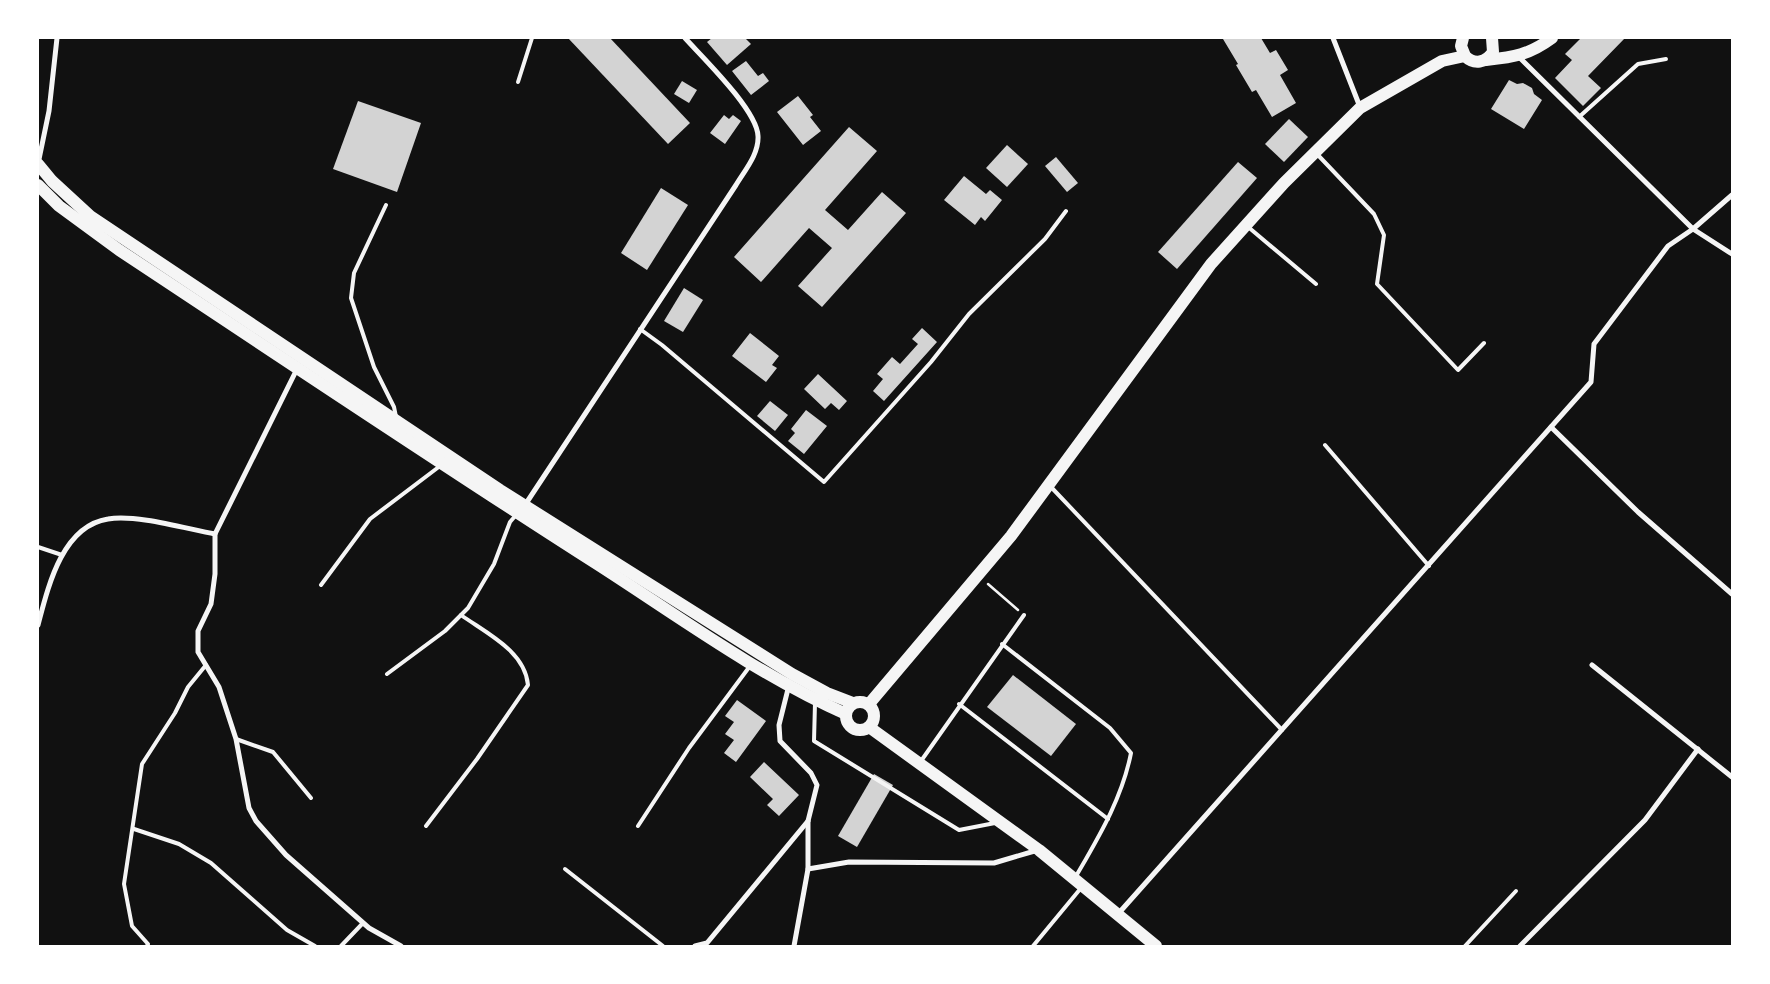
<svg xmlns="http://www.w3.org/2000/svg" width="1770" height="984" viewBox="0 0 1770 984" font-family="'IBM Plex Sans',sans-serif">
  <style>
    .building { fill: #d3d3d3 }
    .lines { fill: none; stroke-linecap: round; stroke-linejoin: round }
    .path { stroke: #f5f5f5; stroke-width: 2.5 }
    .service { stroke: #f5f5f5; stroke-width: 4 }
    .minor { stroke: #f5f5f5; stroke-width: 5 }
    .primary { stroke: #f5f5f5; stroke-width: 12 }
  </style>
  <rect width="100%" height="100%" fill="#111"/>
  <g class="building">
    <polygon points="568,38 610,38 690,123 668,144"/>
    <polygon points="712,38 745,38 751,44 727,65 707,42"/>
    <polygon points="1226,38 1261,38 1270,53 1276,50 1288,70 1280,75 1296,103 1272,117 1256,90 1252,92 1236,65 1238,64 1223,39"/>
    <polygon points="1581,38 1625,38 1588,76 1601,88 1583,106 1555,78 1572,60 1565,54"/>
    <polygon points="746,61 758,76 763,73 769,81 751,95 732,71"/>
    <polygon points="1509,80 1517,84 1523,83 1532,88 1534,94 1542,100 1524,129 1491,109"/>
    <polygon points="682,81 697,90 689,103 674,94"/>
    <polygon points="798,96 813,115 810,117 821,131 803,145 777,112"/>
    <polygon points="358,101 421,123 397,192 333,169"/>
    <polygon points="724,115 729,119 733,115 741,121 725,144 710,133"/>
    <polygon points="1289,119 1308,137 1284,162 1265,144"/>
    <polygon points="849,127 877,151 825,210 848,230 882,192 906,213 822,307 798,286 832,248 809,228 761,282 734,257"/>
    <polygon points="1007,145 1028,164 1007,187 986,168"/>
    <polygon points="1056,157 1078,183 1067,192 1045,166"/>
    <polygon points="1238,162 1257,178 1177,269 1158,252"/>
    <polygon points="964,176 986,194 990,190 1002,200 985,221 981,217 975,225 944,200"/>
    <polygon points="661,188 688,205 647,270 621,253"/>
    <polygon points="684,288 703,300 683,332 664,321"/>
    <polygon points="922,328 937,342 884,401 873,391 883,379 877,374 892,357 900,364 918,344 912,339"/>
    <polygon points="750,333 779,356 772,365 777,368 766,382 732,356"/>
    <polygon points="818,374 847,401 839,410 831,403 825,409 804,389"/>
    <polygon points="770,401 788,415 775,431 757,416"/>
    <polygon points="806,410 827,426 804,454 788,441 795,433 791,429"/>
    <polygon points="1013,675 1076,724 1051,756 987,707"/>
    <polygon points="737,700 766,721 736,762 724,753 734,740 725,734 734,722 725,716"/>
    <polygon points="764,762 799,795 779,816 767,805 773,799 750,777"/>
    <polygon points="874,774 893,785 857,847 838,836"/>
  </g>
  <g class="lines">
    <polyline class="path" points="988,584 1018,610"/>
    <g class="service">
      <polyline points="518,82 532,38"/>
      <polyline points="1579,117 1638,64 1666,59"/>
      <polyline points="1316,153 1374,214 1384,235 1377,284 1458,370 1484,343"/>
      <polyline points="386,205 354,273 351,298 374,367 394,407 396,417"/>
      <polyline points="1247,226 1316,284"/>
      <polyline points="640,329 662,345 824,482 931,362 969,314 1045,239 1066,211"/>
      <polyline points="1325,445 1429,566"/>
      <polyline points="1051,487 1282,730"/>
      <polyline points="38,547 62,555"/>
      <polyline points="321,585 370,519 440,466"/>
      <path d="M 1002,644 L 1110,728 L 1131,753 C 1122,799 1098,838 1075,878"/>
      <polyline points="387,674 445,631 468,608 494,564 510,522 516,515"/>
      <polyline points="815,703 814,741 959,830 995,823"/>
      <polyline points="959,704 1108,819"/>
      <polyline points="236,739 273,752 311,798"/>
      <polyline points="921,761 1024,615"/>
      <path d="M 426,826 L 477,759 L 528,685 C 525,651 486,633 461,615"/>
      <polyline points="638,826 689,748 750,666"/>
      <polyline points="134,829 179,844 211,863 287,930 315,946"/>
      <polyline points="565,869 663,946"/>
      <polyline points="147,946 148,944 132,926 124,884 142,764 175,713 188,687 206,665"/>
      <polyline points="341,946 363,923"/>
      <polyline points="1033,946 1081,888"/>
      <polyline points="1465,946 1516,891"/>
    </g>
    <g class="minor">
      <polyline points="1333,38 1360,107"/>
      <polyline points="1519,57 1693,229 1732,254"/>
      <polyline points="38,164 49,111 57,38"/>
      <polyline points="1551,427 1638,512 1732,594"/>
      <path d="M 525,505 L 736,185 C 745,170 759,154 758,136 C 757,110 703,58 685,38"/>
      <polyline points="215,534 215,574 211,604 198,631 198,652 219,687 236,739 249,808 256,821 286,855 369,928 401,946"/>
      <path d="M 38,625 C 48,587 62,526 108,519 C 136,514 187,529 215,534 L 297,369"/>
      <polyline points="1592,665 1732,777"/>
      <polyline points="789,685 779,725 780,741 811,773 817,785 808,821 808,869 794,946"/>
      <polyline points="808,869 849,862 994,863 1038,850"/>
      <polyline points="1118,914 1591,382 1594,344 1668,246 1693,229 1732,195"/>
      <polyline points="695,946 707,943 808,821"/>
      <polyline points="1520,946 1645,820 1698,749"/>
    </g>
    <g class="primary">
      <path d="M 1463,38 L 1461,46 L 1465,56 C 1474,65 1486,63 1493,52 L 1492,38"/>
      <path d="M 1486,60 C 1514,57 1529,55 1552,38"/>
      <polyline points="38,164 52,181 90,216 500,490 792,674 827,693 853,703"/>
      <path d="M 38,185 L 59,206 L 119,250 C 278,355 437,462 597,564 C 678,616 758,675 846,714"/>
      <circle cx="860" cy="716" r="14"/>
      <polyline points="869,704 1011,536 1211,264 1284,183 1360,108 1442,61 1465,56"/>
      <polyline points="869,727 1039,850 1156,946"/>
    </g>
  </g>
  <rect width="1770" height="984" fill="none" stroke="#ffffff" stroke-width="78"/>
</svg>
